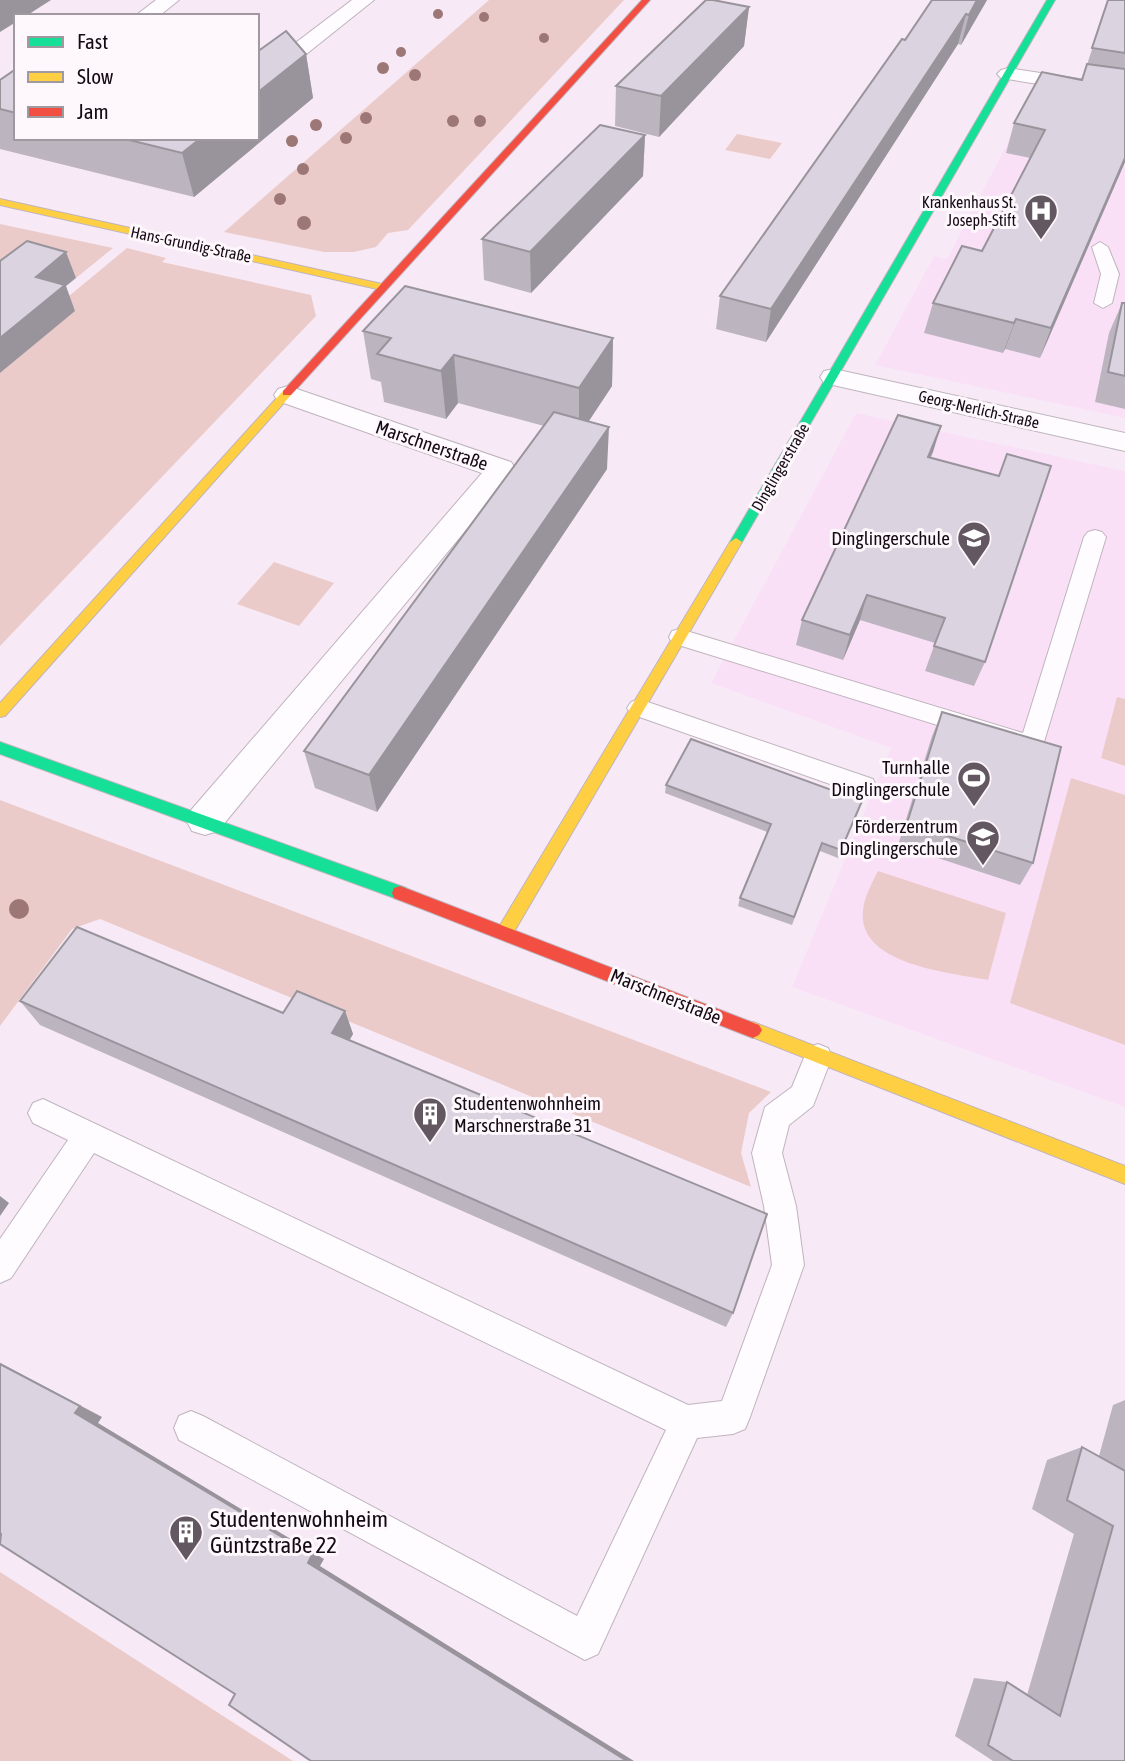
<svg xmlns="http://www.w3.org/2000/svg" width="1125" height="1761" viewBox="0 0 1125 1761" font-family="'Asap Condensed',sans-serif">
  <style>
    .built { fill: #fae0f7 }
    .green { fill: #ebcbca }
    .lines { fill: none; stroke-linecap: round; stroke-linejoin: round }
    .lane-casing { stroke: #bfb4be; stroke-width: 2 }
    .street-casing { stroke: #bfb4be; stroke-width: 2 }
    .fast-casing { stroke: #bfb4be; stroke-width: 2 }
    .slow-casing { stroke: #bfb4be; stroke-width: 2 }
    .jam-casing { stroke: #bfb4be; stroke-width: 2 }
    .lane { fill: #fefcfe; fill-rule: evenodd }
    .street { fill: #fefcfe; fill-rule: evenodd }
    .fast { fill: #16e098; fill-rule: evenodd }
    .slow { fill: #ffcf43; fill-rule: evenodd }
    .jam { fill: #f24e42; fill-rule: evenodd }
    .tree { fill: #9c7775 }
    .wall { fill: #bcb5c0 }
    .shaded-wall { fill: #99949c }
    .building { fill: #dbd3df; stroke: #99949c; stroke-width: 2 }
    .labels { text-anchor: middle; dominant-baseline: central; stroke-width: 6; stroke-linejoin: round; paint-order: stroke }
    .far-poi-label { font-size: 16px; fill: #140a13; stroke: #fef8fd; text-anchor: end }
    .far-street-label { font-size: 16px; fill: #140a13; stroke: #fef8fd }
    .street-label { font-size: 19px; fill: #140a13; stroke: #fef8fd }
    .poi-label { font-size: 19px; fill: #140a13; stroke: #fef8fd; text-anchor: end }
    .near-poi-label { font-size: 23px; fill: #140a13; stroke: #fef8fd; text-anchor: start }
  </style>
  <rect width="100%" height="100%" fill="#f7eaf6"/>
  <g class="built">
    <polygon points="1035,91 1125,106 1125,418 875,365 934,256 947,259"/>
    <polygon points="856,413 1125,471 1125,1107 792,987 891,748 711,683"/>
  </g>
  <g class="green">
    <polygon points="489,0 624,0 408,230 388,233 376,247 354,252 324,252 224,232"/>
    <polygon points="737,134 782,143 770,159 725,150"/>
    <polygon points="0,224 113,248 76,278 37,267 0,289"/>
    <polygon points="127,248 166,258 162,262 311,295 316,316 0,646 0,373 74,311 57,306"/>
    <polygon points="274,562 334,583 299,626 237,604"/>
    <polygon points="1117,697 1125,699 1125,766 1101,758"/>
    <polygon points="1071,778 1125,795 1125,1045 1010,1003"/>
    <polygon points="0,800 771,1092 749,1113 741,1153 751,1187 100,919 72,929 0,1026"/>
    <path d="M 878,871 L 1006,913 L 988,980 C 952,973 857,965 863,911 C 864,897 872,883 878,871 Z"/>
    <polygon points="0,1572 293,1761 0,1761"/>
  </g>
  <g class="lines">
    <g class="lane-casing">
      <g id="lane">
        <polygon points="1100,242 1108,247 1119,274 1112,303 1103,308 1094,303 1101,274 1092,247"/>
        <polygon points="1095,530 1102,532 1106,537 1043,745 1040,752 1031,754 672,643 669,637 672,631 680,629 1023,733 1084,537 1088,532"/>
        <polygon points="639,699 873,779 876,786 873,793 864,796 631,714 627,708 631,702"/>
        <polygon points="818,1044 828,1048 832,1057 813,1106 789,1125 782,1153 796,1206 804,1265 750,1417 745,1429 733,1434 697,1438 598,1654 585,1660 179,1440 174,1428 179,1416 191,1411 203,1416 577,1616 666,1430 94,1153 11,1278 0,1283 0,1239 68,1140 33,1123 28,1113 33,1103 43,1099 688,1405 722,1401 772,1265 764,1206 752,1153 765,1107 792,1087 808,1048"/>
      </g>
    </g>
    <g class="street-casing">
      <g id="street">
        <polygon points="156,0 179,0 159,16 135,16"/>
        <polygon points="352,0 374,0 265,87 257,88 257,72"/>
        <polygon points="1008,68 1125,86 1125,98 1001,78 997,74 1001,70"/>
        <polygon points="834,369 1125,433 1125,451 824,383 820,377 824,371"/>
        <polygon points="288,386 511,462 516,469 218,831 205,835 192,831 186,820 192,809 482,473 278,401 274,395 278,389"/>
      </g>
    </g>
    <g class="fast-casing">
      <g id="fast">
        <polygon points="1047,0 1055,0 742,542 736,546 731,545 730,542"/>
        <polygon points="0,742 406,888 408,893 406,898 400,900 0,754"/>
      </g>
    </g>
    <g class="slow-casing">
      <g id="slow">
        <polygon points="0,199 382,284 387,287 382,290 0,205"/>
        <polygon points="287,390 291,391 291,395 5,716 0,717 0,703 283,391"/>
        <polygon points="736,538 742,542 511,937 505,939 499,937 497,932 499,927 730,542"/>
        <polygon points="753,1022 1125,1166 1125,1184 747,1035 744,1030 747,1025"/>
      </g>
    </g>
    <g class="jam-casing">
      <g id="jam">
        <polygon points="642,0 650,0 291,395 283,395 283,391"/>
        <polygon points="400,886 759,1025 762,1030 759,1035 753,1038 394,898 392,893 394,888"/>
      </g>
    </g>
    <use href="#lane" class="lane"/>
    <use href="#street" class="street"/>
    <use href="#fast" class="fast"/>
    <use href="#slow" class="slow"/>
    <use href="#jam" class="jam"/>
  </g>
  <g class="tree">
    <circle cx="438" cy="14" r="5"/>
    <circle cx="484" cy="17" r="5"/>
    <circle cx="544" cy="38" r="5"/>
    <circle cx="401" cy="52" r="5"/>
    <circle cx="383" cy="68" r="6"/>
    <circle cx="415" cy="75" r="6"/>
    <circle cx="366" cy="118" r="6"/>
    <circle cx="453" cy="121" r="6"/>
    <circle cx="480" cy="121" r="6"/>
    <circle cx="316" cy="125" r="6"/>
    <circle cx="346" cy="138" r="6"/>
    <circle cx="292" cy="141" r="6"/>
    <circle cx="303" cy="169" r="6"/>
    <circle cx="280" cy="199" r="6"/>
    <circle cx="304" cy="223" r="7"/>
    <circle cx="19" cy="909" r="10"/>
  </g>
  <g class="wall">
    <polygon points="987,0 961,45 958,44 766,342 716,329 720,296 905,40"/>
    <polygon points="1108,0 1125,0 1125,162 1040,358 1005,349 1003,353 924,333 933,303 982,251 1030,158 1006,153 1014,123 1082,80"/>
    <polygon points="749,7 744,46 659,137 615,126 616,86"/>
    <polygon points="306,54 313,98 194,197 0,149 0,80 16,69 16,138 257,138"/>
    <polygon points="645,135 643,176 531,293 484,280 482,239"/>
    <polygon points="1122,303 1125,303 1125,409 1095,402 1109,333"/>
    <polygon points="363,331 613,338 612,386 588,422 607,469 377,812 315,788 304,751 544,426 458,403 446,419 384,402 381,382 371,379"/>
    <polygon points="933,452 930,457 985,662 974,686 925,671 935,643 860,620 843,660 796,645 802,620"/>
    <polygon points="942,712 1033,863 1020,885 898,845 932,736"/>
    <polygon points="666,785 859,809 838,858 820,851 792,925 738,906 740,898 767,832 665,793"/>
    <polygon points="20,1001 283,1013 345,1011 353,1034 349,1041 733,1313 726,1327 40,1025"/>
    <polygon points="1125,1400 1125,1761 993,1761 955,1736 974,1678 1007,1682 1027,1695 1074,1534 1032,1509 1047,1460 1082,1447 1099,1456 1113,1405"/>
  </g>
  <g class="shaded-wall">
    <polygon points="0,0 51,0 26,16 16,16 16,22 0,32"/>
    <polygon points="977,0 987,0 961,45 969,15"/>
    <polygon points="749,7 744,46 659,137 661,96"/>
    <polygon points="966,14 958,44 766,342 771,309"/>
    <polygon points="306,54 313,98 194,197 182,153 201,138 257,138 257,93"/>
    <polygon points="645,135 643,176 531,293 530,252"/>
    <polygon points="1125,158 1125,162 1040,358 1051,328"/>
    <polygon points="66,252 76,278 66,286 75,311 0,373 0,338 36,277"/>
    <polygon points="1016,319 1005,349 1003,353 1014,323"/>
    <polygon points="613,338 612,386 579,436 579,388"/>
    <polygon points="454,355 458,403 446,419 441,371"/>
    <polygon points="941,426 933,452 920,482 928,457"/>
    <polygon points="609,427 607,469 377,812 369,775"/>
    <polygon points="867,595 860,620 843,660 850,635"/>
    <polygon points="345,1011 353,1034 340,1056 332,1033"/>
    <polygon points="0,1196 9,1203 0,1216"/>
    <polygon points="0,1363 102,1417 98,1423 324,1559 320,1566 634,1761 627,1761 308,1563 75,1413 0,1364"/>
  </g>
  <g class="building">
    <polygon points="706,0 713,0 749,7 661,96 616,86"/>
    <polygon points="932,0 977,0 969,15 966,14 771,309 720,296 902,39 905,40"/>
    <polygon points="1108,0 1125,0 1125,53 1092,48"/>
    <polygon points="286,31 306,54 257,93 257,52"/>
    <polygon points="1087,64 1125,69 1125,158 1051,328 1016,319 1014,323 933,303 962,246 982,251 1045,130 1014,123 1042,72 1082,80"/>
    <polygon points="16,69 16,113 0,109 0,80"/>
    <polygon points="600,125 645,135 530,252 482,239"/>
    <polygon points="121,138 201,138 182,153"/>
    <polygon points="27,241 66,252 36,277 65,285 0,338 0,261"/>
    <polygon points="405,286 613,338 579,388 454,355 441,371 377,354 391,338 363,331"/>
    <polygon points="1122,303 1125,303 1125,376 1108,372"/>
    <polygon points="554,412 609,427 369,775 304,751"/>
    <polygon points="898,415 941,426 928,457 999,476 1007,454 1051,466 985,662 934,646 945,618 867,595 850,635 802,620"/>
    <polygon points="942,712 1061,747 1033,863 907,823"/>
    <polygon points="691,739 862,801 841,850 822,843 794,917 740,898 771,824 666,785"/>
    <polygon points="77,927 283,1013 297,991 345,1011 332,1033 767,1214 733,1313 20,1001"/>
    <polygon points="0,1364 80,1406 75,1413 312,1555 308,1563 627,1761 311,1761 229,1705 235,1694 0,1544 1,1534 0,1534"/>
    <polygon points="1082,1447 1125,1471 1125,1761 1013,1761 988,1745 1007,1682 1060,1716 1113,1526 1067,1500"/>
  </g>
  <defs>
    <g id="hospital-pin" transform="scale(1.75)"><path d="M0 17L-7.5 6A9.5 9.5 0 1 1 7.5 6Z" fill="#635862" stroke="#fef8fd"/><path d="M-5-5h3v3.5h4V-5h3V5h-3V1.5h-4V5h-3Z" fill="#fff"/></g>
    <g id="school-pin" transform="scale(1.75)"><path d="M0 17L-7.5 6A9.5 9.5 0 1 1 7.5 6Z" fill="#635862" stroke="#fef8fd"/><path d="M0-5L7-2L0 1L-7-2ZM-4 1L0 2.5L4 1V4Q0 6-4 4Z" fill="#fff"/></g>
    <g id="stadium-pin" transform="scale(1.75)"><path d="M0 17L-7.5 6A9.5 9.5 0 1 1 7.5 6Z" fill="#635862" stroke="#fef8fd"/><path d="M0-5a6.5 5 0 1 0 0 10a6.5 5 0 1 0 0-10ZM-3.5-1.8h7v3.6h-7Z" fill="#fff"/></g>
    <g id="building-pin" transform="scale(1.75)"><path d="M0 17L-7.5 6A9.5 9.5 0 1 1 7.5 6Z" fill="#635862" stroke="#fef8fd"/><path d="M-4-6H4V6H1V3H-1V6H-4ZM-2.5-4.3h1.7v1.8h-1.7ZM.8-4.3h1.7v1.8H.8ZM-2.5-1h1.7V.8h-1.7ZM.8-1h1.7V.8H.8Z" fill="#fff"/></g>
  </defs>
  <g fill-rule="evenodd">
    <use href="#hospital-pin" x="1041" y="211"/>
    <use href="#school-pin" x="974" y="538"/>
    <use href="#stadium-pin" x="974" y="778"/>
    <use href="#school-pin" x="983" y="837"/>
    <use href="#building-pin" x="430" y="1114"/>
    <use href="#building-pin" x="186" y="1532"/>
  </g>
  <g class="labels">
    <g class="far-poi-label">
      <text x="1016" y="202">Krankenhaus St.<tspan x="1016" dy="18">Joseph-Stift</tspan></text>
    </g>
    <g class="far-street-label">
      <text transform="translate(191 244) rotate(12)">Hans-Grundig-Straße</text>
      <text transform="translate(979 409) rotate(13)">Georg-Nerlich-Straße</text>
      <text transform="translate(780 467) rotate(-60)">Dinglingerstraße</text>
    </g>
    <g class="street-label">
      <text transform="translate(432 445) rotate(19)">Marschnerstraße</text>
      <text transform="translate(666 996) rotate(22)">Marschnerstraße</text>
    </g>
    <g class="poi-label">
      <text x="950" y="538">Dinglingerschule</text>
      <text x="950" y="767">Turnhalle<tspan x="950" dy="22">Dinglingerschule</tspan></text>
      <text x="958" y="826">Förderzentrum<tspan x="958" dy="22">Dinglingerschule</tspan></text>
      <text x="454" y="1103" text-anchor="start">Studentenwohnheim<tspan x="454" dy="22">Marschnerstraße 31</tspan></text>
    </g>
    <g class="near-poi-label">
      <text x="210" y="1519">Studentenwohnheim<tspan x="210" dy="26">Güntzstraße 22</tspan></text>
    </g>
  </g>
  <rect x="14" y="14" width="245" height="126" fill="#fef8fd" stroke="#a0999f" stroke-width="2"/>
  <rect x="28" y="37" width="35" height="10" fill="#16e098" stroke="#a0999f" stroke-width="2"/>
  <text x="77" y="49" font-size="21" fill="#140a13">Fast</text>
  <rect x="28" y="72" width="35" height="10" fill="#ffcf43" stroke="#a0999f" stroke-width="2"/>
  <text x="77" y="84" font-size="21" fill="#140a13">Slow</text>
  <rect x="28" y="107" width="35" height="10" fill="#f24e42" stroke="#a0999f" stroke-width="2"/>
  <text x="77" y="119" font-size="21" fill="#140a13">Jam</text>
</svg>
